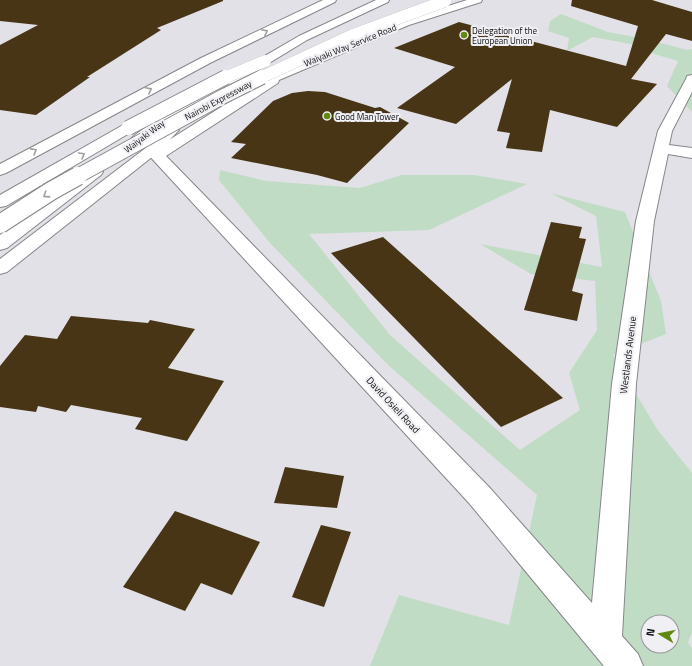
<svg xmlns="http://www.w3.org/2000/svg" width="692" height="666" viewBox="0 0 692 666" font-family="'Titillium Web',sans-serif">
  <style>
    .green { fill: #c1dcc5; fill-rule: evenodd }
    .building { fill: #483516 }
    .lines { fill: none; stroke-linecap: round; stroke-linejoin: round }
    .street-casing { stroke: #86868a; stroke-width: 2 }
    .highway-casing { stroke: #86868a; stroke-width: 2 }
    .street { fill: #fff; fill-rule: evenodd }
    .highway { fill: #fff; fill-rule: evenodd }
    .highway-bridge-far2-casing { stroke: #86868a; stroke-width: 12; stroke-linecap: butt }
    .highway-bridge-far1-casing { stroke: #86868a; stroke-width: 16; stroke-linecap: butt }
    .highway-bridge-casing { stroke: #86868a; stroke-width: 20; stroke-linecap: butt }
    .highway-bridge-far2 { stroke: #fff; stroke-width: 12 }
    .highway-bridge-far1 { stroke: #fff; stroke-width: 14 }
    .highway-bridge { stroke: #fff; stroke-width: 18 }
    .oneway { stroke: #9f9fa0 }
    .poi-dot { fill: #618812; stroke: #efeff4; stroke-width: 1.5 }
    .labels { text-anchor: middle; dominant-baseline: central; stroke-width: 4; stroke-linejoin: round; paint-order: stroke }
    .far-poi-label { font-size: 9px; fill: #101011; stroke: #efeff4; text-anchor: start }
    .far-street-label { font-size: 9px; fill: #101011; stroke: #efeff4 }
    .street-label { font-size: 10px; fill: #101011; stroke: #efeff4 }
  </style>
  <rect width="100%" height="100%" fill="#e2e1e7"/>
  <g class="green">
    <polygon points="561,14 608,32 646,39 687,50 692,49 692,112 667,86 678,61 654,54 646,47 593,37 567,51 569,38 548,31 550,21"/>
    <path d="M 220,170 L 266,181 L 360,188 L 402,175 L 474,175 L 527,184 L 429,230 L 309,234 L 390,335 L 520,450 L 580,410 L 569,373 L 597,330 L 595,281 L 531,274 L 480,244 L 602,267 L 596,216 L 550,193 L 625,212 L 661,301 L 666,334 L 613,355 L 657,429 L 692,473 L 692,632 L 688,643 L 692,648 L 692,666 L 370,666 L 399,595 L 509,625 L 537,495 L 388,365 L 270,243 L 219,180 ZM 648,622 L 672,622 L 672,646 L 648,646 Z"/>
  </g>
  <g class="building">
    <polygon points="0,0 223,0 223,1 157,28 161,30 87,77 90,77 36,115 0,110 0,45 38,25 0,21"/>
    <polygon points="572,0 652,0 692,12 692,41 666,34 631,79 657,84 617,127 550,110 542,152 506,148 510,133 497,131 512,79 456,124 397,108 455,67 394,48 459,22 626,66 638,26 571,6"/>
    <polygon points="308,91 325,92 375,108 380,107 409,123 347,183 317,175 231,158 246,144 231,142 273,101 292,93"/>
    <polygon points="551,222 582,227 579,238 586,239 572,291 583,294 577,321 524,310"/>
    <polygon points="383,237 441,289 563,398 501,427 331,253"/>
    <polygon points="71,316 148,323 150,320 195,329 168,368 224,381 187,441 135,429 142,418 71,405 66,412 38,406 36,412 0,407 0,366 25,335 57,339"/>
    <polygon points="285,467 344,476 337,508 274,503"/>
    <polygon points="175,511 260,542 232,595 201,583 185,611 123,587"/>
    <polygon points="321,525 351,532 324,607 292,597"/>
  </g>
  <g class="lines">
    <g class="street-casing">
      <polygon id="street" points="467,0 482,0 481,2 409,25 279,80 278,83 166,156 489,487 592,603 612,384 636,221 658,131 686,79 687,76 692,75 692,92 672,131 669,145 692,148 692,158 668,154 654,221 636,384 622,636 638,654 643,666 604,666 469,503 144,150 147,147 152,145 158,147 259,83 247,85 242,84 240,81 242,78 276,73 401,21"/>
    </g>
    <g class="highway-casing">
      <g id="highway">
        <polygon points="323,0 336,0 335,2 210,63 6,173 0,175 0,164 201,58"/>
        <path d="M 376,0 L 389,0 L 388,2 L 307,40 L 174,121 L 177,124 L 179,130 L 157,153 L 7,272 L 0,274 L 0,259 L 147,147 L 164,129 L 164,128 C 155,134 146,144 135,141 L 132,138 L 135,135 L 163,115 L 299,36 Z"/>
        <polygon points="128,124 133,125 135,128 133,131 6,206 0,207 0,195 123,125"/>
        <polygon points="95,167 101,169 103,172 101,175 7,248 0,250 0,235 89,169"/>
      </g>
    </g>
    <use href="#street" class="street"/>
    <use href="#highway" class="highway"/>
    <g class="highway-bridge-far2-casing">
      <g id="highway-bridge-far2">
        <polyline points="224,78 265,61"/>
        <polyline points="260,78 353,35 445,1"/>
      </g>
    </g>
    <g class="highway-bridge-far1-casing">
      <g id="highway-bridge-far1">
        <polyline points="128,128 226,77"/>
        <polyline points="76,177 222,97 262,77"/>
      </g>
    </g>
    <g class="highway-bridge-casing">
      <polyline id="highway-bridge" points="0,224 51,191 78,176"/>
    </g>
    <use href="#highway-bridge-far2" class="highway-bridge-far2"/>
    <use href="#highway-bridge-far1" class="highway-bridge-far1"/>
    <use href="#highway-bridge" class="highway-bridge"/>
  </g>
  <defs><path id="oneway-chevron" d="M-2-3.5L2.5 0L-2 3.5" fill="none" stroke-width="1.6" stroke-linecap="round" stroke-linejoin="round"/></defs>
  <g class="oneway">
    <use href="#oneway-chevron" transform="translate(265 32) rotate(-26)"/>
    <use href="#oneway-chevron" transform="translate(149 90) rotate(-27)"/>
    <use href="#oneway-chevron" transform="translate(34 151) rotate(-29)"/>
    <use href="#oneway-chevron" transform="translate(82 155) rotate(-30)"/>
    <use href="#oneway-chevron" transform="translate(46 195) rotate(147)"/>
  </g>
  <g class="poi-dot">
    <circle cx="464" cy="35" r="4"/>
    <circle cx="327" cy="116" r="4"/>
  </g>
  <g class="labels">
    <g class="far-poi-label">
      <text x="472" y="30">Delegation of the<tspan x="472" dy="10">European Union</tspan></text>
      <text x="335" y="116">Good Man Tower</text>
    </g>
    <g class="far-street-label">
      <text transform="translate(350 45) rotate(-22)">Waiyaki Way Service Road</text>
      <text transform="translate(218 100) rotate(-28)">Nairobi Expressway</text>
      <text transform="translate(144 136) rotate(-37)">Waiyaki Way</text>
    </g>
    <g class="street-label">
      <text transform="translate(628 355) rotate(-83)">Westlands Avenue</text>
      <text transform="translate(393 405) rotate(47)">David Osieli Road</text>
    </g>
  </g>
  <g transform="translate(660 634) rotate(280)"><circle r="19" fill="#efeff4" stroke="#969699"/>
  <path d="M0-3L7 15L0 10L-7 15Z" fill="#618812"/>
  <text y="-6" font-size="11" font-weight="bold" text-anchor="middle" fill="#101011">N</text>
  </g>
</svg>
